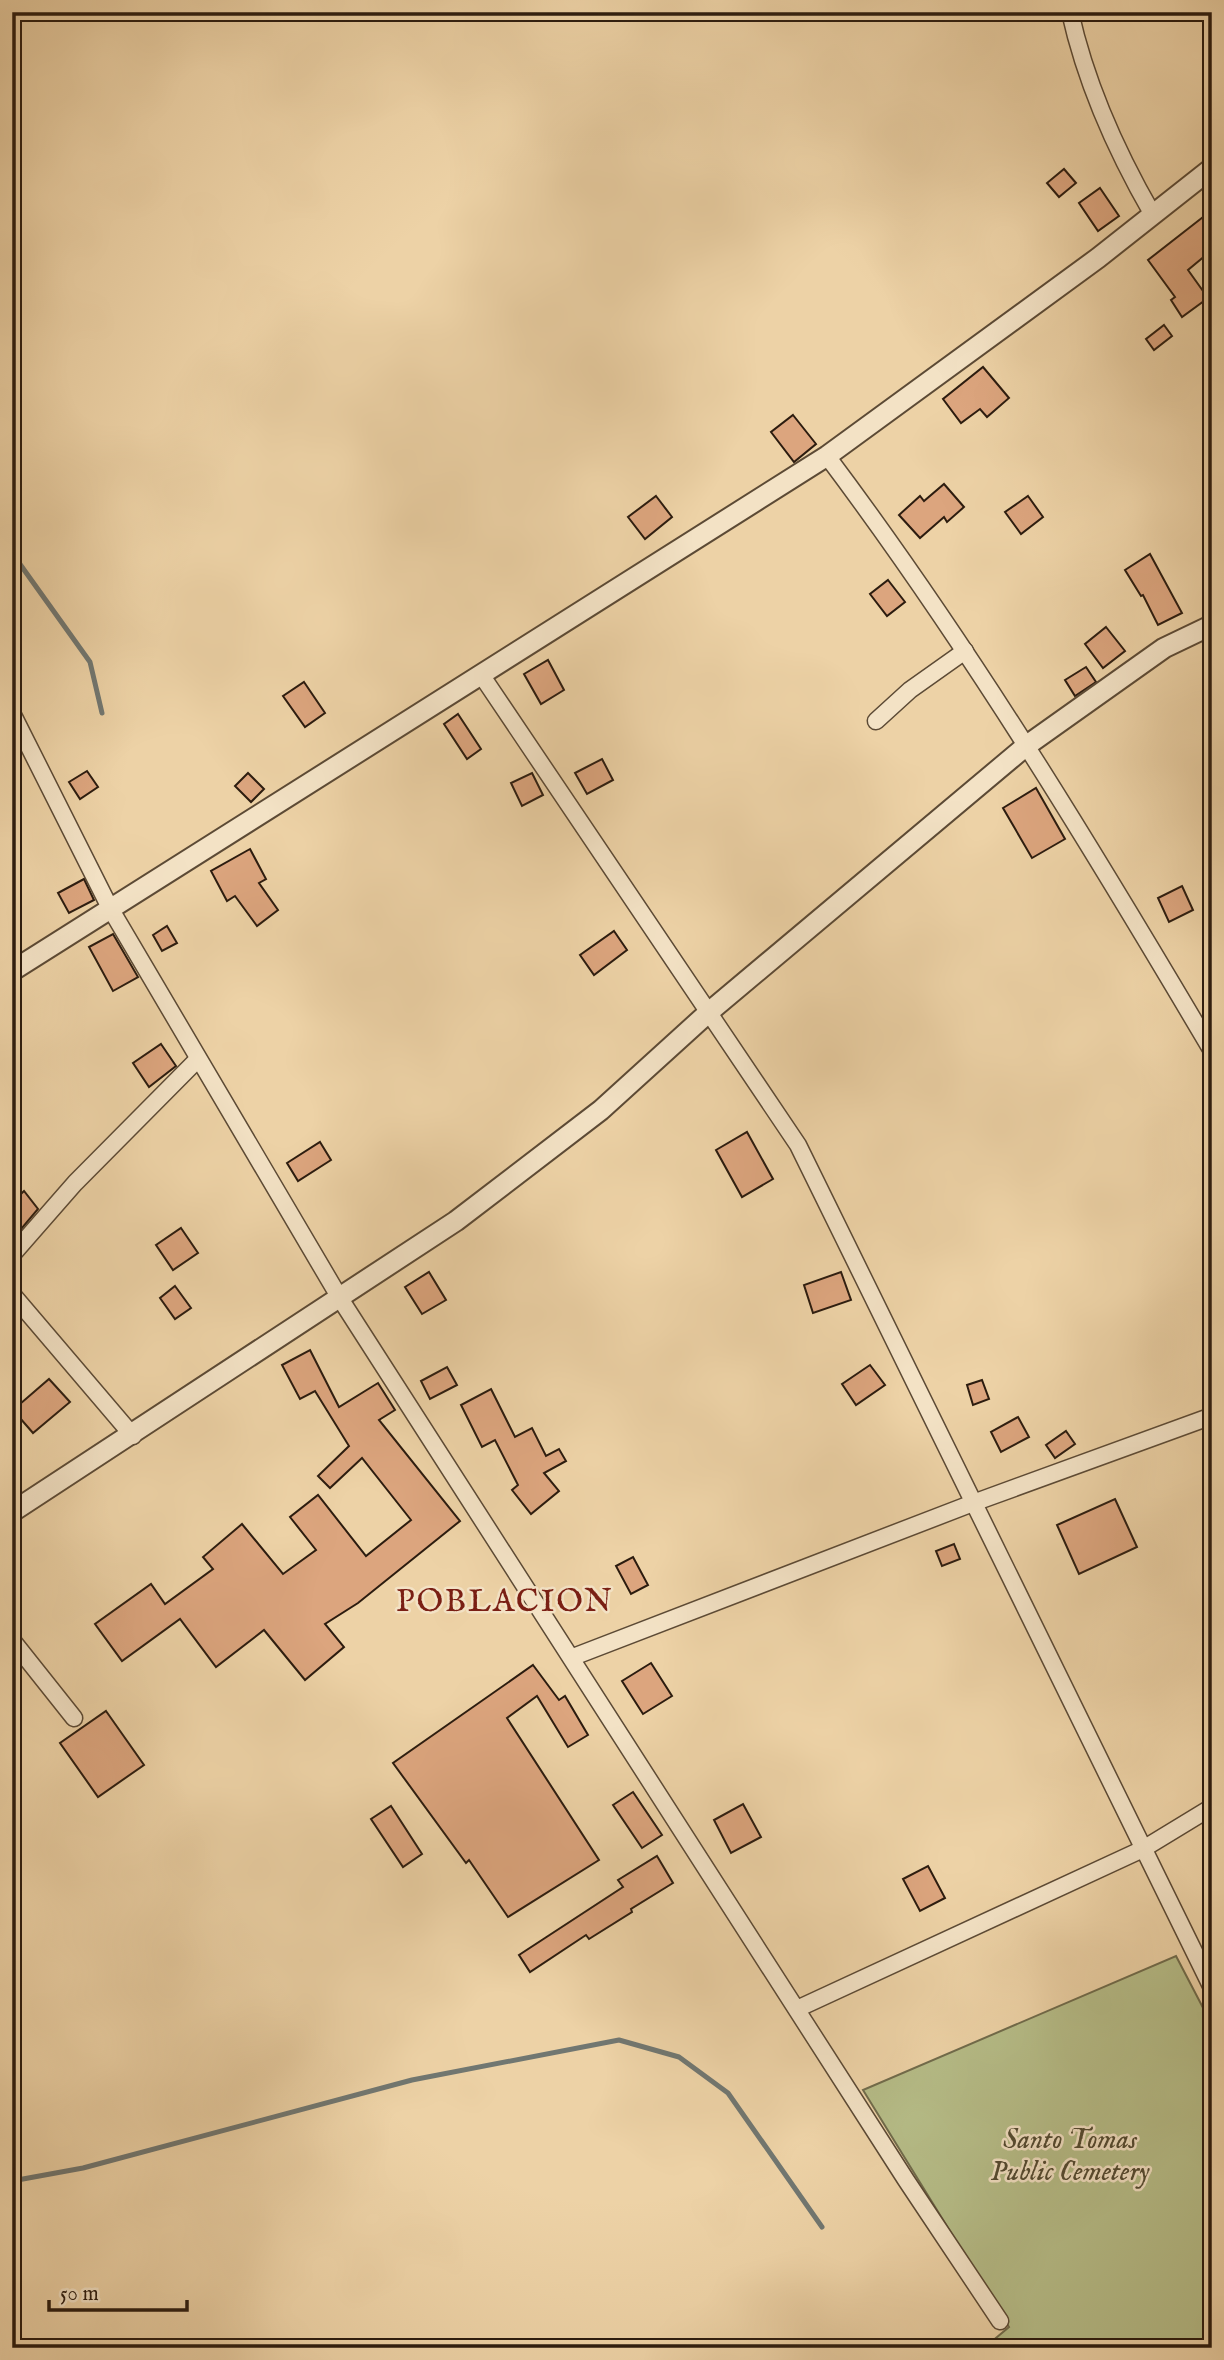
<svg xmlns="http://www.w3.org/2000/svg" width="1224" height="2360" viewBox="0 0 1224 2360" font-family="'IM FELL English',serif">
  <style>
    .green { fill: #b6bd88; stroke: #716c4c; stroke-width: 2 }
    .lines { fill: none; stroke-linecap: round; stroke-linejoin: round }
    .stream { stroke: #717771; stroke-width: 5 }
    .building { fill: #dca57e; stroke: #2c1c0f; stroke-width: 2 }
    .minor-casing { stroke: #5c4a35; stroke-width: 19 }
    .tertiary-casing { stroke: #5c4a35; stroke-width: 23 }
    .minor { stroke: #f3e2c5; stroke-width: 16 }
    .tertiary { stroke: #f3e2c5; stroke-width: 19 }
    .labels { text-anchor: middle; dominant-baseline: central; stroke-width: 5; stroke-linejoin: round; paint-order: stroke }
    .park-label { font-size: 28px; font-style: italic; fill: #554c33; stroke: #f3e2c5 }
    .quarter-label { font-size: 32px; letter-spacing: 2px; fill: #7a1f14; stroke: #f3e2c5 }
  </style>
  <rect width="100%" height="100%" fill="#edd2a6"/>
  <filter id="stains"><feTurbulence type="fractalNoise" baseFrequency=".00286" numOctaves="4"/><feColorMatrix values="0 0 0 0 .2 0 0 0 0 .09 0 0 0 0 .02 0 0 0 .5 -.17"/></filter>
  <radialGradient id="worn" r=".72"><stop offset=".6" stop-color="#630" stop-opacity="0"/><stop offset="1" stop-color="#630" stop-opacity=".3"/></radialGradient>
  <polygon class="green" points="1176,1956 1212,2025 1212,2348 984,2348 1009,2327 863,2090"/>
  <g class="lines">
    <g class="stream">
      <polyline points="12,553 90,662 102,713"/>
      <polyline points="12,2181 83,2168 412,2080 619,2040 679,2057 728,2093 822,2227"/>
    </g>
  </g>
  <g class="building">
    <polygon points="1064,169 1076,183 1059,197 1047,183"/>
    <polygon points="1100,188 1119,216 1098,231 1079,203"/>
    <polygon points="1212,210 1212,250 1188,270 1208,298 1182,317 1171,300 1175,297 1148,260"/>
    <polygon points="1164,325 1172,336 1154,350 1146,339"/>
    <polygon points="983,367 1009,398 987,417 980,409 961,423 943,399"/>
    <polygon points="793,415 816,444 794,462 771,432"/>
    <polygon points="944,484 964,507 947,522 944,517 920,538 899,515 920,496 924,501"/>
    <polygon points="656,496 672,517 645,539 628,517"/>
    <polygon points="1028,496 1043,517 1021,534 1005,512"/>
    <polygon points="1150,554 1182,613 1158,625 1143,595 1141,596 1125,570"/>
    <polygon points="888,580 905,602 887,616 870,594"/>
    <polygon points="1106,627 1125,651 1103,668 1085,644"/>
    <polygon points="548,660 564,690 541,704 524,674"/>
    <polygon points="1086,667 1096,682 1075,696 1065,680"/>
    <polygon points="304,682 325,713 305,727 283,696"/>
    <polygon points="458,714 481,749 467,759 444,724"/>
    <polygon points="602,759 613,780 587,794 575,773"/>
    <polygon points="87,771 98,787 80,799 69,782"/>
    <polygon points="248,773 264,789 251,802 235,786"/>
    <polygon points="532,773 543,795 522,806 511,783"/>
    <polygon points="1036,788 1065,839 1032,858 1003,808"/>
    <polygon points="250,849 266,879 259,883 278,910 257,926 235,896 227,901 211,871"/>
    <polygon points="84,879 94,900 69,913 58,893"/>
    <polygon points="1182,886 1193,910 1169,922 1158,898"/>
    <polygon points="167,926 177,943 162,951 153,935"/>
    <polygon points="614,931 627,950 594,975 580,955"/>
    <polygon points="113,934 138,977 113,991 89,947"/>
    <polygon points="161,1044 176,1066 149,1087 133,1063"/>
    <polygon points="747,1132 773,1179 742,1197 716,1150"/>
    <polygon points="320,1142 331,1160 298,1181 287,1163"/>
    <polygon points="12,1185 22,1193 24,1191 38,1209 22,1228 12,1217"/>
    <polygon points="181,1228 198,1253 173,1270 156,1245"/>
    <polygon points="429,1272 446,1300 422,1314 405,1287"/>
    <polygon points="841,1272 851,1300 813,1313 804,1285"/>
    <polygon points="175,1286 191,1308 175,1319 160,1298"/>
    <polygon points="310,1350 339,1407 378,1383 395,1410 379,1420 460,1521 358,1603 325,1624 344,1647 305,1680 264,1630 216,1667 180,1619 122,1661 95,1624 151,1584 165,1604 213,1569 203,1557 242,1524 283,1574 316,1550 290,1517 318,1495 366,1556 411,1520 362,1458 330,1488 318,1476 349,1446 315,1391 300,1399 282,1365"/>
    <polygon points="870,1365 885,1385 856,1405 842,1384"/>
    <polygon points="447,1367 457,1385 430,1399 421,1381"/>
    <polygon points="49,1379 70,1402 33,1433 13,1410"/>
    <polygon points="982,1380 989,1399 973,1405 967,1385"/>
    <polygon points="491,1389 515,1437 532,1428 546,1456 559,1449 566,1461 544,1473 559,1491 531,1514 512,1490 518,1485 495,1440 482,1447 461,1405"/>
    <polygon points="1018,1417 1029,1437 1001,1452 991,1432"/>
    <polygon points="1066,1431 1075,1444 1055,1458 1046,1445"/>
    <polygon points="1115,1499 1137,1547 1079,1574 1057,1525"/>
    <polygon points="954,1544 960,1559 942,1566 936,1551"/>
    <polygon points="633,1557 648,1585 631,1594 616,1566"/>
    <polygon points="651,1663 672,1696 643,1714 622,1681"/>
    <polygon points="533,1665 559,1700 565,1696 588,1735 568,1747 537,1696 507,1718 599,1860 508,1917 469,1860 466,1863 393,1763"/>
    <polygon points="106,1711 144,1765 98,1797 60,1743"/>
    <polygon points="633,1792 662,1835 642,1848 613,1805"/>
    <polygon points="743,1804 761,1837 731,1853 714,1820"/>
    <polygon points="391,1806 422,1854 403,1867 371,1819"/>
    <polygon points="657,1856 673,1883 631,1909 632,1912 589,1939 586,1935 530,1972 519,1955 623,1887 618,1880"/>
    <polygon points="928,1866 945,1898 920,1911 903,1879"/>
  </g>
  <g class="lines">
    <g class="minor-casing">
      <g id="minor">
        <path d="M 1070,12 C 1086,84 1116,151 1153,215"/>
        <path d="M 827,456 C 969,645 1092,848 1212,1051"/>
        <polyline points="482,676 798,1145 1212,1988"/>
        <polyline points="12,713 110,908 341,1300 906,2180 1000,2321"/>
        <polyline points="876,721 910,690 965,651"/>
        <polyline points="12,1255 75,1183 198,1059"/>
        <polyline points="12,1294 133,1436"/>
        <polyline points="12,1640 74,1718"/>
        <polyline points="573,1657 973,1503 1212,1416"/>
        <polyline points="799,2008 1143,1849 1212,1807"/>
      </g>
    </g>
    <g class="tertiary-casing">
      <g id="tertiary">
        <polyline points="12,971 827,456 1098,258 1212,168"/>
        <polyline points="12,1512 456,1221 601,1110 709,1012 1026,746 1164,648 1212,625"/>
      </g>
    </g>
    <use href="#minor" class="minor"/>
    <use href="#tertiary" class="tertiary"/>
  </g>
  <g class="labels">
    <g class="park-label">
      <text x="1070" y="2140">Santo Tomas<tspan x="1070" dy="32">Public Cemetery</tspan></text>
    </g>
    <g class="quarter-label">
      <text x="505" y="1602">POBLACION</text>
    </g>
  </g>
  <rect width="1224" height="2360" fill="none" stroke="#edd2a6" stroke-width="42"/>
  <rect x="14" y="14" width="1196" height="2332" fill="none" stroke="#2c1c0f" stroke-width="3.5"/>
  <rect x="21" y="21" width="1182" height="2318" fill="none" stroke="#2c1c0f" stroke-width="2"/>
  <path d="M49 2300v10h138v-10" fill="none" stroke="#2c1c0f" stroke-width="3.5"/>
  <text x="60" y="2300" font-size="21" fill="#2c1c0f" stroke="#f3e2c5" stroke-width="5" paint-order="stroke">50 m</text>
  <rect width="100%" height="100%" filter="url(#stains)"/>
  <rect width="100%" height="100%" fill="url(#worn)"/>
</svg>
